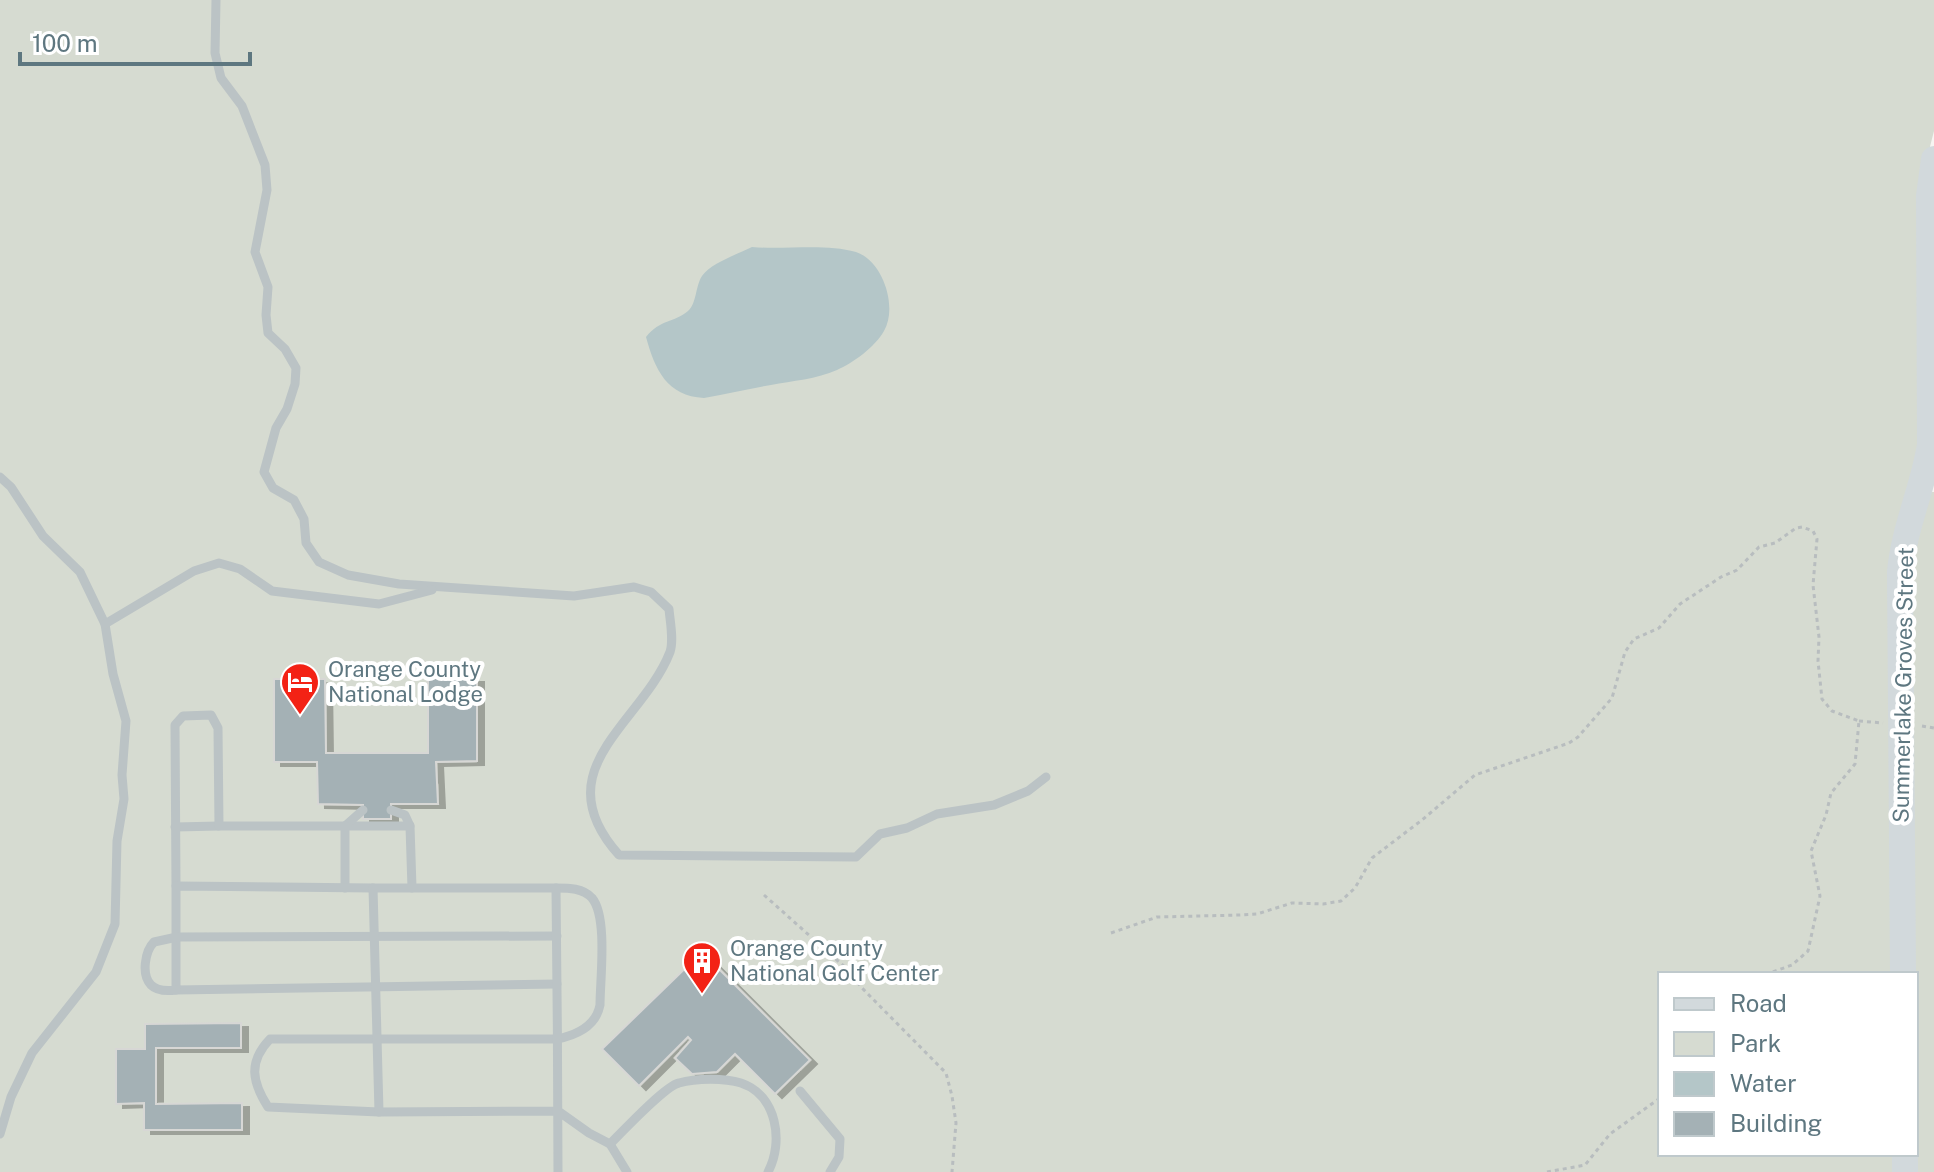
<svg xmlns="http://www.w3.org/2000/svg" width="1934" height="1172" viewBox="0 0 1934 1172" font-family="'Public Sans',sans-serif">
  <style>
    .green { fill: #d6dbd1; fill-rule: evenodd }
    .water { fill: #b4c6c8 }
    .building { fill: #a4b1b5; stroke: #d7d7d5; stroke-width: 2; filter: url(#shadow) }
    .lines { fill: none; stroke-linecap: round; stroke-linejoin: round }
    .path { stroke: #b8bdbf; stroke-width: 3; stroke-dasharray: 4 4; stroke-linecap: butt }
    .lane { stroke: #bbc3c5; stroke-width: 9 }
    .secondary { stroke: #d2d9dc; stroke-width: 26 }
    .labels { text-anchor: middle; dominant-baseline: central; stroke-width: 8; stroke-linejoin: round; paint-order: stroke }
    .poi-label { font-size: 22px; fill: #5e7780; stroke: #fff; text-anchor: start }
    .street-label { font-size: 22px; fill: #5e7780; stroke: #fff }
  </style>
  <defs>
    <filter id="shadow"><feDropShadow dx="7" dy="4" stdDeviation="0" flood-color="#0004"/></filter>
  </defs>
  <rect width="100%" height="100%" fill="#f6f5f2"/>
  <path class="green" d="M 0,0 L 1934,0 L 1934,131 L 1923,174 L 1927,492 L 1934,492 L 1934,1172 L 0,1172 ZM 1660,974 L 1916,974 L 1916,1154 L 1660,1154 Z"/>
  <path class="water" d="M 752,247 C 785,250 825,243 856,252 C 883,261 898,307 884,331 C 875,347 853,363 837,370 C 817,379 792,381 771,385 C 748,389 726,394 704,398 C 667,396 655,370 646,337 C 660,319 674,323 688,311 C 697,303 695,287 702,276 C 711,263 738,254 752,247 Z"/>
  <g class="building">
    <polygon points="428,678 477,678 477,761 436,762 438,804 391,804 391,819 363,819 363,805 318,804 317,762 274,762 274,679 325,679 326,753 428,753"/>
    <polygon points="702,952 810,1060 775,1094 735,1054 717,1072 692,1074 675,1058 691,1040 688,1037 639,1086 602,1049"/>
    <polygon points="241,1023 241,1048 156,1048 156,1104 242,1103 242,1130 144,1130 144,1103 116,1104 116,1049 145,1049 145,1024"/>
  </g>
  <g class="lines">
    <g class="path">
      <polyline points="1859,721 1883,723"/>
      <polyline points="1922,726 1934,728"/>
      <polyline points="764,895 847,969 861,987 946,1073 952,1096 956,1123 952,1172"/>
      <polyline points="1111,933 1157,917 1240,915 1257,914 1292,903 1323,904 1341,901 1355,888 1372,858 1422,820 1475,775 1569,743 1578,737 1612,698 1625,652 1634,639 1659,628 1680,604 1721,577 1737,570 1759,547 1775,543 1796,528 1802,527 1813,531 1817,539 1813,585 1819,637 1818,661 1822,699 1832,711 1859,721 1855,764 1831,793 1826,815 1811,851 1820,896 1808,951 1792,965 1767,974"/>
      <polyline points="1547,1172 1585,1165 1610,1134 1660,1098"/>
    </g>
    <g class="lane">
      <path d="M 216,0 L 215,53 L 221,78 L 242,106 L 265,165 L 267,190 L 255,252 L 268,287 L 266,315 L 268,333 L 285,349 L 296,368 L 295,384 L 287,409 L 276,428 L 264,472 L 273,488 L 294,500 L 304,519 L 306,543 L 319,562 L 348,575 L 399,584 L 574,596 L 634,587 L 651,592 L 669,609 C 670,621 674,640 670,652 C 642,724 542,769 619,855 L 856,857 L 880,834 L 907,828 L 937,814 L 994,805 L 1028,791 L 1046,777"/>
      <polyline points="0,477 11,487 43,536 80,572 105,624 113,674 126,721 122,775 124,799 117,841 115,924 96,972 32,1053 11,1097 0,1134"/>
      <polyline points="105,624 194,571 219,563 240,569 272,591 379,604 432,590"/>
      <polyline points="391,810 405,815 410,826"/>
      <polyline points="345,826 410,826 412,888"/>
      <polyline points="345,826 363,810"/>
      <polyline points="175,827 219,826"/>
      <polyline points="176,886 175,725 183,716 211,715 218,728 219,826 345,826 345,888"/>
      <polyline points="373,888 176,886 176,990 557,984"/>
      <path d="M 176,990 C 168,991 157,991 151,985 C 141,975 145,951 154,942 L 177,937 L 557,936"/>
      <polyline points="800,1091 840,1139 839,1157 830,1172"/>
      <path d="M 379,1112 L 268,1107 C 252,1082 248,1062 270,1039 L 557,1039 C 577,1035 596,1026 600,1005 C 600,980 608,917 592,898 C 583,888 569,888 556,888"/>
      <polyline points="610,1144 627,1172"/>
      <path d="M 558,1172 C 558,1077 557,983 556,888 L 373,888 L 379,1112 L 558,1111 L 589,1133 L 610,1144 C 623,1131 665,1086 679,1083 C 696,1078 725,1078 741,1083 C 777,1095 784,1142 768,1172"/>
    </g>
    <g class="secondary">
      <path d="M 1903,974 L 1900,572 C 1904,528 1923,488 1930,445 L 1929,196 L 1934,159"/>
      <polyline points="1905,1172 1905,1154"/>
    </g>
  </g>
  <defs>
    <g id="hotel-pin" transform="scale(2)"><path d="M0 17L-7.5 6A9.5 9.5 0 1 1 7.5 6Z" fill="#f32215" stroke="#fff"/><path d="M-6-4.5h1.5V1H6V5H4.5V3h-9V5H-6ZM-4 0a1.8 1.8 0 1 1 3.6 0ZM.5 0V-2.5h3Q6-2.5 6 0Z" fill="#fff"/></g>
    <g id="building-pin" transform="scale(2)"><path d="M0 17L-7.5 6A9.5 9.5 0 1 1 7.5 6Z" fill="#f32215" stroke="#fff"/><path d="M-4-6H4V6H1V3H-1V6H-4ZM-2.5-4.3h1.7v1.8h-1.7ZM.8-4.3h1.7v1.8H.8ZM-2.5-1h1.7V.8h-1.7ZM.8-1h1.7V.8H.8Z" fill="#fff"/></g>
  </defs>
  <g fill-rule="evenodd">
    <use href="#hotel-pin" x="300" y="682"/>
    <use href="#building-pin" x="702" y="961"/>
  </g>
  <g class="labels">
    <g class="poi-label">
      <text x="328" y="669">Orange County<tspan x="328" dy="25">National Lodge</tspan></text>
      <text x="730" y="948">Orange County<tspan x="730" dy="25">National Golf Center</tspan></text>
    </g>
    <g class="street-label">
      <text transform="translate(1903 685) rotate(-89)">Summerlake Groves Street</text>
    </g>
  </g>
  <rect x="1658" y="972" width="260" height="184" fill="#ffffff" stroke="#bfc9cc" stroke-width="2"/>
  <rect x="1674" y="998" width="40" height="12" fill="#d2d9dc" stroke="#bfc9cc" stroke-width="2"/>
  <text x="1730" y="1012" font-size="24" fill="#5e7780">Road</text>
  <rect x="1674" y="1032" width="40" height="24" fill="#d6dbd1" stroke="#bfc9cc" stroke-width="2"/>
  <text x="1730" y="1052" font-size="24" fill="#5e7780">Park</text>
  <rect x="1674" y="1072" width="40" height="24" fill="#b4c6c8" stroke="#bfc9cc" stroke-width="2"/>
  <text x="1730" y="1092" font-size="24" fill="#5e7780">Water</text>
  <rect x="1674" y="1112" width="40" height="24" fill="#a4b1b5" stroke="#bfc9cc" stroke-width="2"/>
  <text x="1730" y="1132" font-size="24" fill="#5e7780">Building</text>
  <path d="M20 52v12h230v-12" fill="none" stroke="#5e7780" stroke-width="4"/>
  <text x="32" y="52" font-size="24" fill="#5e7780" stroke="#ffffff" stroke-width="6" paint-order="stroke">100 m</text>
</svg>
